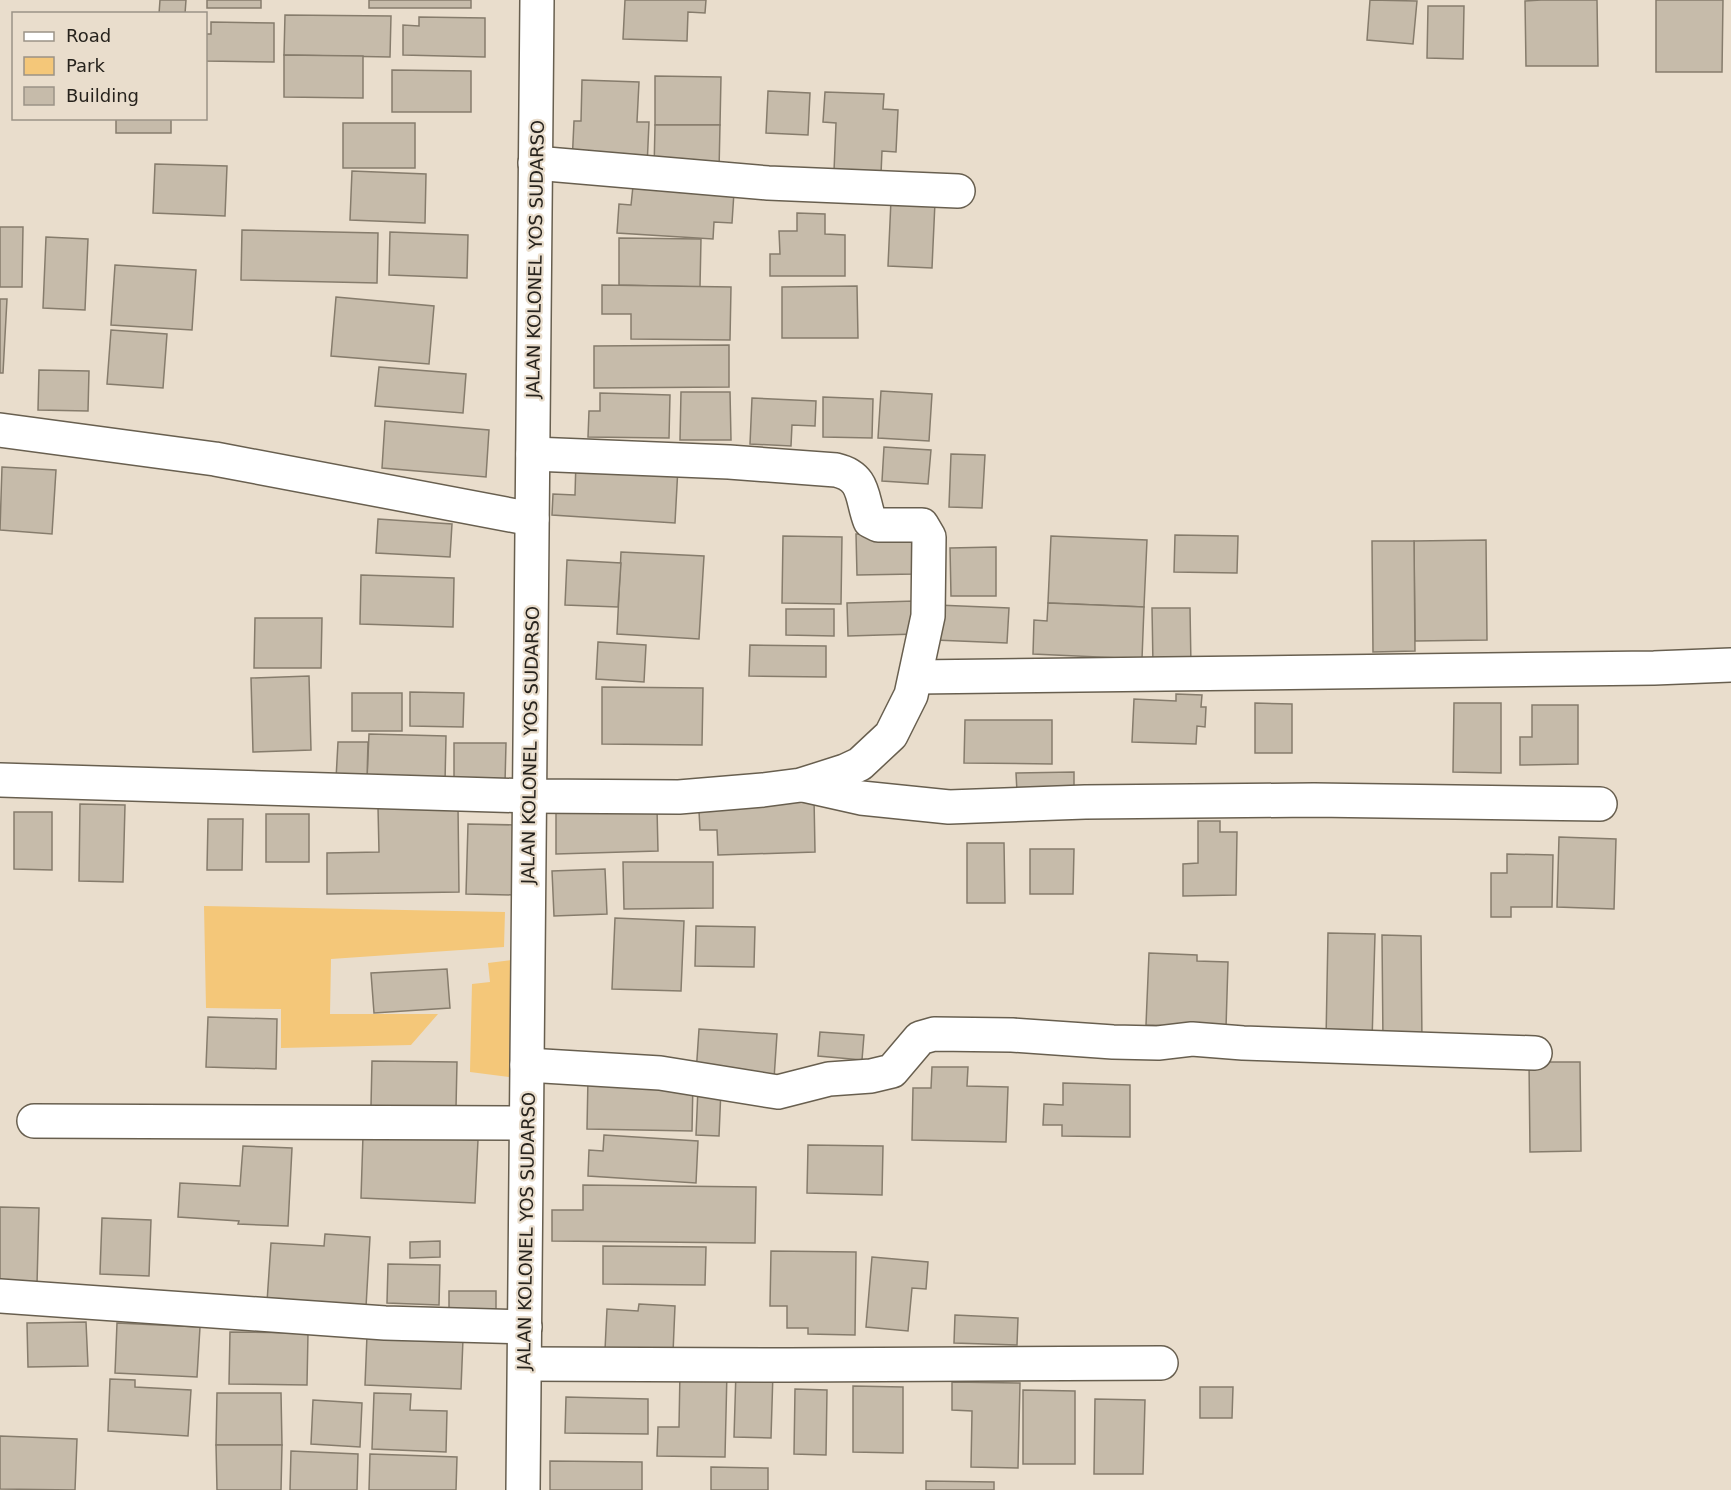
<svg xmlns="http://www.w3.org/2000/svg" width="1731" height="1490" viewBox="0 0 1731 1490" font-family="'DejaVu Sans',sans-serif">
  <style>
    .green { fill: #f4c779 }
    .building { fill: #c6bbaa; stroke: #867c6c; stroke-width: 1.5 }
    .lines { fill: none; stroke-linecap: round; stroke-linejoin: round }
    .minor-casing { stroke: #685f4f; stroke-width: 36 }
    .tertiary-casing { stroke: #685f4f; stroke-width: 36 }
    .minor { stroke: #fff; stroke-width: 33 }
    .tertiary { stroke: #fff; stroke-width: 33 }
    .labels { text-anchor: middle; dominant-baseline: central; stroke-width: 4.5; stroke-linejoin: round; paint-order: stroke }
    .street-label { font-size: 18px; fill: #27231d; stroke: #e9ddcc }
  </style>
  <rect width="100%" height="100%" fill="#e9ddcc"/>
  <g class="green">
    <polygon points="204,906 505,912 504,947 331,959 330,1014 438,1014 411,1045 281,1048 281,1009 206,1008"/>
    <polygon points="512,960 509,1077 470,1072 472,984 490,982 488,963"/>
  </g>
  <g class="building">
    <polygon points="160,0 186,0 185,14 159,14"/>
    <rect x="207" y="0" width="54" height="8"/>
    <rect x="369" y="0" width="102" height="8"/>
    <polygon points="625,0 706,0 705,13 688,12 687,41 623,39"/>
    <polygon points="1370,0 1417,1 1413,44 1367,40"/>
    <polygon points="1541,0 1597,0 1598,66 1526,66 1525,1"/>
    <polygon points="1656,0 1723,0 1722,72 1656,72"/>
    <polygon points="1428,6 1464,6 1463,59 1427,58"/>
    <polygon points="285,15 391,16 390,57 284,55"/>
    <polygon points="419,17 485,18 485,57 403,55 403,25 419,26"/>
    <polygon points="211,22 274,23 274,62 206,61 206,34 211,34"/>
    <polygon points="284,55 363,56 363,98 284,97"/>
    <polygon points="392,70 471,71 471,112 392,112"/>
    <polygon points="655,76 721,77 720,125 655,125"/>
    <polygon points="582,80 639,82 637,122 649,122 647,167 572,164 574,121 581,121"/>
    <polygon points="768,91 810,93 808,135 766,133"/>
    <polygon points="825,92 884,94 883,109 898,110 896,152 882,151 881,174 834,171 836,123 823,122"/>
    <rect x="116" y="118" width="55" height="15"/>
    <rect x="343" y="123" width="72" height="45"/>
    <polygon points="655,125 720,125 719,171 654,171"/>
    <polygon points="155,164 227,166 225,216 153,213"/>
    <polygon points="352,171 426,174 425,223 350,220"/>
    <polygon points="633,186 734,192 732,223 714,222 713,239 617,233 619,204 631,205"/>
    <polygon points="891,200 935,202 932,268 888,266"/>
    <polygon points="797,213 825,214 825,234 845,235 845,276 770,276 770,254 780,254 779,231 797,231"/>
    <polygon points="0,227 23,227 22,287 0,287"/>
    <polygon points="242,230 378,233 377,283 241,280"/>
    <polygon points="390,232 468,235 467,278 389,275"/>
    <polygon points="46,237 88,239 85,310 43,308"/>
    <polygon points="619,238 701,239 700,287 619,285"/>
    <polygon points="115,265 196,270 192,330 111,325"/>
    <polygon points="602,285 731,287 730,340 631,339 631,314 602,314"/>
    <polygon points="857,286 858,338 782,338 782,287"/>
    <polygon points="336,297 434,306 429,364 331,356"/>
    <polygon points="0,299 7,299 3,373 0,373"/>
    <polygon points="111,330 167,334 163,388 107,384"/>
    <polygon points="729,345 729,387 594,388 594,346"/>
    <polygon points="379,367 466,374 463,413 375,406"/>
    <polygon points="39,370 89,371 88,411 38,410"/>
    <polygon points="881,391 932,394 929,441 878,438"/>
    <polygon points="681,392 730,392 731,440 680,440"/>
    <polygon points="600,393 670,395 669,438 588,437 589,411 600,411"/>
    <polygon points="823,397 873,399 872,438 823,437"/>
    <polygon points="752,398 816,401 815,426 792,425 791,446 750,444"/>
    <polygon points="385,421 489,430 486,477 382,468"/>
    <polygon points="884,447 931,450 928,484 882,481"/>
    <polygon points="951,454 985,455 982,508 949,507"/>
    <polygon points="576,460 678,467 675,523 552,515 553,494 575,495"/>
    <polygon points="2,467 56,470 52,534 0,530"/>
    <polygon points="378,519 452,524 450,557 376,553"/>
    <polygon points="915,533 915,574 857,575 856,534"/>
    <polygon points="1175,535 1238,536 1237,573 1174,572"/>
    <polygon points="783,536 842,537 841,604 782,603"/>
    <polygon points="1051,536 1147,540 1144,607 1048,603"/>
    <polygon points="1486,540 1487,640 1415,641 1414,541"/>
    <polygon points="1372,541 1414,541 1415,651 1373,652"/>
    <polygon points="996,547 996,596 951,596 950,548"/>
    <polygon points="621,552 704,556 699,639 617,634"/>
    <polygon points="567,560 621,563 618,607 565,605"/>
    <polygon points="361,575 454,578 453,627 360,624"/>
    <polygon points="915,601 916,634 848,636 847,603"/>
    <polygon points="1048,603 1144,607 1142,659 1033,654 1034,620 1047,621"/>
    <polygon points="937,605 1009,608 1007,643 935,640"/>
    <polygon points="1152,608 1190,608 1191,666 1153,666"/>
    <polygon points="786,609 834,609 834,636 786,635"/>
    <polygon points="255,618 322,618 321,668 254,668"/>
    <polygon points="598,642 646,645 644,682 596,679"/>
    <polygon points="750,645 826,646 826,677 749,676"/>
    <polygon points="309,676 311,750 253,752 251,678"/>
    <polygon points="602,687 703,688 702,745 602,744"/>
    <polygon points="410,692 464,693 463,727 410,726"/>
    <rect x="352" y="693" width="50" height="38"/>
    <polygon points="1176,694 1202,695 1201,707 1206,707 1205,727 1197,726 1196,744 1132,742 1134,699 1176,701"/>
    <polygon points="1255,703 1292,704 1292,753 1255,753"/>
    <polygon points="1454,703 1501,703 1501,773 1453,772"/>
    <polygon points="1532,705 1578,705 1578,764 1520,765 1520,737 1532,737"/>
    <polygon points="965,720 1052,720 1052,764 964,763"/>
    <polygon points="369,734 446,736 445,782 367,779"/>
    <polygon points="338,742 368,742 367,779 336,779"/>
    <polygon points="454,743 506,743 505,783 454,782"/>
    <polygon points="1074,772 1074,791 1017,792 1016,773"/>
    <polygon points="814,797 815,852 718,855 717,830 700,830 699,811 716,811 716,799"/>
    <polygon points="80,804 125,805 123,882 79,881"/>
    <polygon points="458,806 459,892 327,894 327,853 379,852 378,807"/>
    <polygon points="657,808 658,851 556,854 556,810"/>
    <polygon points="14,812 52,812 52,870 14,869"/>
    <rect x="266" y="814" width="43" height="48"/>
    <polygon points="208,819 243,819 242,870 207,870"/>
    <polygon points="1198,821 1220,821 1220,832 1237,832 1236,895 1183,896 1183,864 1198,863"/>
    <polygon points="468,824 516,825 515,895 466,894"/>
    <polygon points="1559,837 1616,839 1614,909 1557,907"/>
    <polygon points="967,843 1004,843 1005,903 967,903"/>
    <polygon points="1030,849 1074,849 1073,894 1030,894"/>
    <polygon points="1507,854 1553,855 1552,907 1511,907 1511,917 1491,917 1491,873 1507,873"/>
    <polygon points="623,862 713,862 713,908 624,909"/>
    <polygon points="605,869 607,914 554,916 552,871"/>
    <polygon points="615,918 684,921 681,991 612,989"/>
    <polygon points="696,926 755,927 754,967 695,966"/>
    <polygon points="1328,933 1375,934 1372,1042 1326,1040"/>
    <polygon points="1382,935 1421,936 1422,1044 1383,1044"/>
    <polygon points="1149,953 1197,955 1197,961 1228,962 1226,1028 1146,1025"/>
    <polygon points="447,969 450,1008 374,1013 371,973"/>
    <polygon points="208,1017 277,1019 276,1069 206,1067"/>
    <polygon points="699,1029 777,1034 774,1079 696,1074"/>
    <polygon points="820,1032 864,1035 862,1060 818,1056"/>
    <polygon points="372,1061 457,1062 456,1108 371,1106"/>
    <polygon points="1529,1062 1580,1062 1581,1151 1530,1152"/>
    <polygon points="932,1067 968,1067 967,1086 1008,1087 1006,1142 912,1140 913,1088 931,1088"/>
    <polygon points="588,1077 693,1080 692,1131 587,1129"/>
    <polygon points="1063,1083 1130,1085 1130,1137 1062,1136 1062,1125 1043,1125 1044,1104 1063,1105"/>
    <polygon points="698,1088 721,1089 719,1136 696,1135"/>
    <polygon points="363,1135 478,1140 475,1203 361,1198"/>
    <polygon points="604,1135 698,1141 696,1183 588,1176 589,1150 603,1151"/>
    <polygon points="808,1145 883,1146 882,1195 807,1193"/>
    <polygon points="243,1146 292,1148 288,1226 238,1224 239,1221 178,1217 180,1183 240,1186"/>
    <polygon points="583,1185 756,1187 755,1243 552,1241 552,1210 583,1210"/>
    <polygon points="0,1207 39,1208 37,1284 0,1283"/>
    <polygon points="102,1218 151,1220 149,1276 100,1274"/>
    <polygon points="325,1234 370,1237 366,1307 267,1302 271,1243 324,1246"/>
    <polygon points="440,1241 440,1257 410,1258 410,1242"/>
    <polygon points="603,1246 706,1247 705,1285 603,1284"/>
    <polygon points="771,1251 856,1252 855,1335 808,1334 808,1328 787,1328 787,1306 770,1306"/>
    <polygon points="872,1257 928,1262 926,1289 912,1288 908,1331 866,1327"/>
    <polygon points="388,1264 440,1265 439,1305 387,1303"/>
    <rect x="449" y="1291" width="47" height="22"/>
    <polygon points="639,1304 675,1306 673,1353 605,1350 607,1309 638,1311"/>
    <polygon points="955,1315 1018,1318 1017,1345 954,1343"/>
    <polygon points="86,1322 88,1366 28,1367 27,1323"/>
    <polygon points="117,1323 200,1327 197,1377 115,1373"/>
    <polygon points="230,1332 308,1333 307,1385 229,1384"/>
    <polygon points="367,1335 463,1339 461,1389 365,1385"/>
    <polygon points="680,1371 727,1371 725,1457 657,1456 658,1427 679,1427"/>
    <polygon points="736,1371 773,1372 771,1438 734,1437"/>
    <polygon points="110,1379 135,1380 135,1387 191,1390 188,1436 108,1431"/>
    <polygon points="952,1382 1020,1383 1018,1468 971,1467 972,1411 952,1410"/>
    <polygon points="853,1386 903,1387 903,1453 853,1452"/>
    <polygon points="1200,1387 1233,1387 1232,1418 1200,1418"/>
    <polygon points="795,1389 827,1390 826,1455 794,1454"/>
    <polygon points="1023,1390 1075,1391 1075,1464 1023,1464"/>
    <polygon points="217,1393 281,1393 282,1445 216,1445"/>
    <polygon points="374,1393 411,1394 410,1410 447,1411 446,1452 372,1449"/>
    <polygon points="566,1397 648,1399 648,1434 565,1433"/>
    <polygon points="1095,1399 1145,1400 1143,1474 1094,1474"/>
    <polygon points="313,1400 362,1403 360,1447 311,1444"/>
    <polygon points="0,1436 77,1439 75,1490 0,1489"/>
    <polygon points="216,1445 282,1445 281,1490 217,1490"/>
    <polygon points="291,1451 358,1454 357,1490 290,1490"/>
    <polygon points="370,1454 457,1457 456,1490 369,1490"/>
    <polygon points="550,1461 642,1462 642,1490 550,1490"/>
    <polygon points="711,1467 768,1468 768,1490 711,1490"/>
    <polygon points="926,1481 994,1482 994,1490 926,1490"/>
  </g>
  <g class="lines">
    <g class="minor-casing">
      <g id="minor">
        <polyline points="535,163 768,183 958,191"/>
        <polyline points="0,430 215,459 532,519"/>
        <polyline points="916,677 1654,668 1731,665"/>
        <path d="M 0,780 L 530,796 L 679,797 L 763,790 L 801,785 L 845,771 L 860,764 L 891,735 L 911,695 L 928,616 L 929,537 L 922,525 L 878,525 L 870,521 C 861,498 866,477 836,470 L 729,462 L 533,454"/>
        <polyline points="803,785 861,798 949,807 1085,802 1314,800 1600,804"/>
        <polyline points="527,1065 660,1073 778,1092 829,1079 871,1076 892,1071 920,1038 934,1034 1012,1035 1113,1042 1158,1043 1192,1039 1243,1043 1535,1053"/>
        <polyline points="34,1121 526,1123"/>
        <polyline points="0,1296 385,1323 525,1327"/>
        <polyline points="525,1364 789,1365 1161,1363"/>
      </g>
    </g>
    <g class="tertiary-casing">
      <polyline id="tertiary" points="523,1490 537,0"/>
    </g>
    <use href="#minor" class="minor"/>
    <use href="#tertiary" class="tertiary"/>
  </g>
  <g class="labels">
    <g class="street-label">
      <text transform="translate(535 259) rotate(-89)">JALAN KOLONEL YOS SUDARSO</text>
      <text transform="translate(530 745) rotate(-89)">JALAN KOLONEL YOS SUDARSO</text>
      <text transform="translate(526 1231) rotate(-89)">JALAN KOLONEL YOS SUDARSO</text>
    </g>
  </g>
  <rect x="12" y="12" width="195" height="108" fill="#e9ddcc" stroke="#9b9386" stroke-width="1.5"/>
  <rect x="24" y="32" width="30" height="9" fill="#ffffff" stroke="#9b9386" stroke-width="1.5"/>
  <text x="66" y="42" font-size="18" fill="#27231d">Road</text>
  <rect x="24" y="57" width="30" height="18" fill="#f4c779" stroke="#9b9386" stroke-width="1.5"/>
  <text x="66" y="72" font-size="18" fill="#27231d">Park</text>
  <rect x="24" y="87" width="30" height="18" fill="#c6bbaa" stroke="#9b9386" stroke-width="1.5"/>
  <text x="66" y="102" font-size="18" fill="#27231d">Building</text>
</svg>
